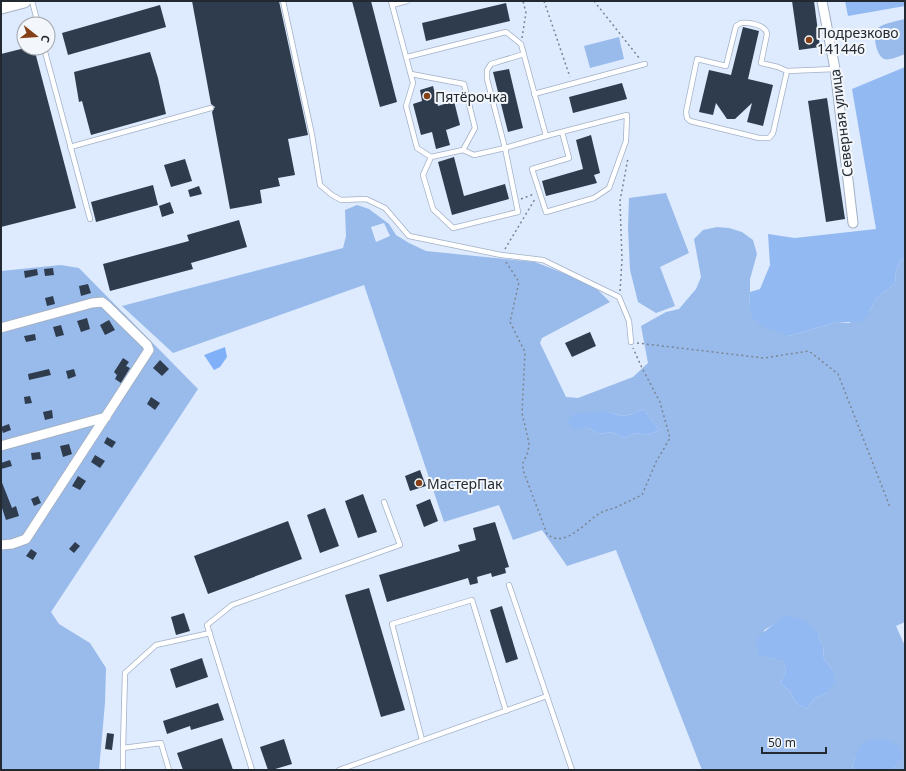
<svg xmlns="http://www.w3.org/2000/svg" width="906" height="771" viewBox="0 0 906 771" font-family="'Noto Sans',sans-serif">
  <style>
    .green { fill: #99bbec; fill-rule: evenodd }
    .forest { fill: #92b9f2 }
    .water { fill: #80b1f8 }
    .building { fill: #2f3c4e }
    .lines { fill: none; stroke-linecap: round; stroke-linejoin: round }
    .lane-casing { stroke: #a2b1c7; stroke-width: 6 }
    .street-casing { stroke: #a2b1c7; stroke-width: 11 }
    .secondary-casing { stroke: #a2b1c7; stroke-width: 15 }
    .path { stroke: #7b8491; stroke-width: 1.5; stroke-dasharray: 2 3; stroke-linecap: butt }
    .lane { stroke: #fff; stroke-width: 4.5 }
    .street { stroke: #fff; stroke-width: 9 }
    .secondary { stroke: #fff; stroke-width: 13 }
    .poi-dot { fill: #854017; stroke: #f3f7fb; stroke-width: 1.5 }
    .labels { text-anchor: middle; dominant-baseline: central; stroke-width: 4; stroke-linejoin: round; paint-order: stroke }
    .poi-label { font-size: 14px; fill: #232931; stroke: #f3f7fb; text-anchor: start }
    .street-label { font-size: 14px; fill: #232931; stroke: #f3f7fb }
  </style>
  <rect width="100%" height="100%" fill="#deeafd"/>
  <g class="green">
    <path d="M 905,19 L 905,54 C 900,56 889,61 884,59 C 876,55 872,34 878,28 C 884,23 897,21 905,19 Z"/>
    <polygon points="619,37 624,59 590,68 584,46"/>
    <polygon points="666,193 689,253 660,267 675,306 656,313 638,302 630,270 628,228 629,198"/>
    <path d="M 357,205 L 369,209 L 389,224 L 396,235 L 409,243 L 426,251 L 535,262 L 571,276 L 597,289 L 610,302 L 542,338 L 540,343 L 566,397 L 578,398 L 633,377 L 648,363 L 641,326 L 666,312 L 679,309 L 696,289 L 701,277 L 694,239 L 703,230 L 717,227 L 729,228 L 742,232 L 753,240 L 757,254 L 750,279 L 750,292 L 749,305 L 789,336 L 837,322 L 849,323 L 870,311 L 875,299 L 895,284 L 896,271 L 901,260 L 905,258 L 905,622 L 896,626 L 905,646 L 905,770 L 896,770 L 894,767 L 855,757 L 852,770 L 702,770 L 616,550 L 567,566 L 542,530 L 513,540 L 499,505 L 444,522 L 364,285 L 173,353 L 122,306 L 343,248 L 346,236 L 345,210 ZM 384,223 L 390,236 L 376,242 L 371,227 ZM 644,409 L 651,420 L 660,430 L 648,435 L 636,433 L 624,438 L 612,432 L 599,434 L 587,427 L 595,412 L 609,412 L 621,416 L 633,414 ZM 775,624 L 818,634 L 823,646 L 824,659 L 832,669 L 827,693 L 815,698 L 806,709 L 795,702 L 790,691 L 780,683 L 786,672 L 783,659 L 770,658 L 764,630 Z"/>
    <polygon points="61,265 79,268 198,389 51,612 59,624 90,643 106,668 105,703 99,770 1,770 1,271"/>
  </g>
  <g class="forest">
    <polygon points="845,1 905,1 905,6 848,16"/>
    <polygon points="905,67 905,258 901,260 896,271 895,284 875,299 870,311 862,322 837,322 789,336 762,326 753,318 749,305 750,292 760,289 770,265 768,234 795,238 876,229 852,89"/>
    <polygon points="644,409 651,420 660,430 648,435 636,433 624,438 612,432 599,434 587,427 574,429 567,421 574,414 595,412 609,412 621,416 633,414"/>
    <path d="M 784,615 L 797,618 L 809,623 L 818,634 L 823,646 L 824,659 L 832,669 L 835,682 L 827,693 L 815,698 L 806,709 L 795,702 L 790,691 L 780,683 L 786,672 L 783,660 L 770,658 L 758,654 L 756,640 C 765,629 774,626 784,615 Z"/>
    <polygon points="874,739 887,740 899,746 903,757 894,767 896,770 852,770 855,757 862,744"/>
  </g>
  <polygon class="water" points="225,347 227,357 220,367 214,370 204,355"/>
  <g class="building">
    <polygon points="192,1 279,1 308,135 288,139 295,175 278,178 280,186 260,190 262,203 230,209 212,112 215,107 211,104"/>
    <polygon points="352,1 371,1 397,102 380,107"/>
    <polygon points="792,1 814,1 820,47 799,50"/>
    <polygon points="506,3 510,21 426,41 422,23"/>
    <polygon points="160,5 166,27 68,55 62,33"/>
    <polygon points="743,27 759,31 748,79 773,85 763,126 747,122 752,103 735,119 727,119 716,103 713,115 699,112 709,70 731,75"/>
    <polygon points="25,48 34,48 76,208 1,227 1,54"/>
    <polygon points="150,52 158,78 166,114 91,135 82,101 79,102 74,72"/>
    <polygon points="509,69 523,128 508,132 493,72"/>
    <polygon points="622,83 627,99 573,113 569,97"/>
    <polygon points="433,86 438,106 454,101 460,125 446,130 450,145 436,149 432,132 421,135 413,104 422,101 420,90"/>
    <polygon points="827,98 845,219 826,222 808,101"/>
    <polygon points="591,135 600,173 594,175 597,183 546,196 542,181 583,169 576,140"/>
    <polygon points="454,157 464,196 505,184 509,199 452,215 438,162"/>
    <polygon points="185,159 192,181 171,187 164,165"/>
    <polygon points="153,185 158,205 96,222 91,202"/>
    <polygon points="199,186 202,194 190,197 188,190"/>
    <polygon points="170,202 174,213 162,217 159,206"/>
    <polygon points="239,220 247,247 191,263 193,269 110,291 103,264 189,241 187,235"/>
    <polygon points="53,268 54,275 45,276 44,269"/>
    <polygon points="37,269 38,275 25,278 24,271"/>
    <polygon points="88,284 91,293 81,296 79,286"/>
    <polygon points="53,296 55,304 47,306 45,298"/>
    <polygon points="87,318 90,329 81,332 77,321"/>
    <polygon points="109,320 115,330 105,335 100,325"/>
    <polygon points="61,325 64,335 56,337 53,327"/>
    <polygon points="590,332 596,346 572,357 565,343"/>
    <polygon points="35,334 36,340 26,342 24,336"/>
    <polygon points="123,358 129,362 126,366 130,368 121,383 115,379 117,375 114,372"/>
    <polygon points="160,360 169,369 162,376 153,368"/>
    <polygon points="49,369 51,375 29,380 28,374"/>
    <polygon points="74,369 76,376 68,379 66,371"/>
    <polygon points="30,396 32,403 25,404 24,397"/>
    <polygon points="151,397 160,403 155,410 147,404"/>
    <polygon points="52,410 53,418 45,420 43,412"/>
    <polygon points="9,424 11,430 3,433 1,427"/>
    <polygon points="107,437 116,442 112,448 104,443"/>
    <polygon points="69,444 72,454 63,457 60,446"/>
    <polygon points="40,452 41,459 32,460 31,453"/>
    <polygon points="95,455 105,461 100,468 91,462"/>
    <polygon points="10,460 12,466 1,469 1,463"/>
    <polygon points="420,470 426,486 410,491 405,476"/>
    <polygon points="78,476 86,481 80,490 72,486"/>
    <polygon points="1,480 12,508 16,506 19,516 6,520 1,505"/>
    <polygon points="363,494 377,532 358,538 345,501"/>
    <polygon points="38,496 41,503 34,506 31,499"/>
    <polygon points="430,499 438,521 424,527 416,505"/>
    <polygon points="325,508 339,546 320,553 307,515"/>
    <polygon points="288,521 302,559 208,594 194,556"/>
    <polygon points="495,522 509,567 505,568 506,573 492,577 491,573 477,577 478,583 470,585 468,578 387,602 379,575 460,551 458,545 476,540 473,528"/>
    <polygon points="75,542 80,546 74,553 69,549"/>
    <polygon points="31,549 37,553 33,560 26,556"/>
    <polygon points="369,588 405,710 381,717 345,595"/>
    <polygon points="502,606 518,659 506,663 490,610"/>
    <polygon points="184,613 190,631 176,635 171,617"/>
    <polygon points="202,658 208,677 176,688 170,669"/>
    <polygon points="218,703 224,720 191,730 190,726 167,734 163,721"/>
    <polygon points="107,733 114,734 112,750 105,749"/>
    <polygon points="222,738 233,770 183,770 177,753"/>
    <polygon points="284,739 292,764 272,770 268,770 260,747"/>
  </g>
  <g class="lines">
    <g class="lane-casing">
      <g id="lane">
        <polyline points="32,1 38,24"/>
        <polyline points="283,1 312,135 320,185 332,195 341,200 366,199 385,208 409,236 501,255 543,260 619,297 629,321 631,342"/>
        <polyline points="391,1 413,83 406,106 417,148 431,157 423,175 433,209 453,228 518,212 505,148 487,79 487,70 491,64 524,54"/>
        <polyline points="392,5 407,1"/>
        <polyline points="44,48 90,219"/>
        <polyline points="407,57 506,32 521,44 546,136 505,148 474,155 463,150 431,157"/>
        <path d="M 787,71 L 773,133 L 769,138 L 759,138 L 690,121 L 687,118 L 686,112 L 697,59 L 726,66 L 736,26 L 741,23 C 749,22 766,25 767,34 L 761,63 L 778,67 L 787,71 L 835,69"/>
        <polyline points="411,74 464,84 475,128 463,150"/>
        <polyline points="534,94 645,64"/>
        <polyline points="546,136 627,115 626,141 609,188 594,198 546,212 532,169 569,158 562,132"/>
        <polyline points="70,147 211,108"/>
        <polyline points="509,585 572,770"/>
        <polyline points="422,740 392,624 472,600 506,711"/>
        <polyline points="123,770 123,748"/>
        <polyline points="169,770 161,743 123,748 125,673 156,645 210,633"/>
        <polyline points="252,770 207,625 232,605 400,545 384,502"/>
        <polyline points="339,770 547,696"/>
      </g>
    </g>
    <g class="street-casing">
      <g id="street">
        <polyline points="822,1 835,69 853,223"/>
        <polyline points="1,328 92,303 102,302 106,305 147,345 149,350 26,539 12,544 1,545"/>
        <polyline points="1,446 106,417"/>
      </g>
    </g>
    <g class="secondary-casing">
      <polyline id="secondary" points="1,7 24,1"/>
    </g>
    <g class="path">
      <polyline points="544,1 570,77"/>
      <polyline points="594,1 640,59"/>
      <polyline points="522,38 526,13 523,1"/>
      <polyline points="521,199 534,194"/>
      <polyline points="505,249 535,199"/>
      <path d="M 506,262 L 519,282 L 510,322 L 525,352 L 522,413 L 529,443 L 528,452 L 523,463 L 523,470 L 547,534 C 566,550 586,520 602,512 C 607,510 612,509 617,507 C 625,503 633,499 642,495 L 656,462 L 670,438 L 660,402 L 642,368 L 633,348"/>
      <polyline points="620,291 622,260 620,201 628,158"/>
      <polyline points="637,343 764,358 809,351 838,374 890,507"/>
    </g>
    <use href="#lane" class="lane"/>
    <use href="#street" class="street"/>
    <use href="#secondary" class="secondary"/>
  </g>
  <g class="poi-dot">
    <circle cx="809" cy="40" r="4"/>
    <circle cx="427" cy="96" r="4"/>
    <circle cx="419" cy="483" r="4"/>
  </g>
  <g class="labels">
    <g class="poi-label">
      <text x="817" y="32">Подрезково<tspan x="817" dy="16">141446</tspan></text>
      <text x="435" y="96">Пятёрочка</text>
      <text x="427" y="483">МастерПак</text>
    </g>
    <g class="street-label">
      <text transform="translate(841 123) rotate(-97)">Северная улица</text>
    </g>
  </g>
  <rect width="906" height="771" fill="none" stroke="#232931" stroke-width="4"/>
  <g transform="translate(36 36) rotate(107)"><circle r="19" fill="#f3f7fb" stroke="#a0a5aa"/>
  <path d="M0-3L7 15L0 10L-7 15Z" fill="#854017"/>
  <text y="-6" font-size="11" font-weight="bold" text-anchor="middle" fill="#232931">С</text>
  </g>
  <path d="M762 747v6h64v-6" fill="none" stroke="#232931" stroke-width="2"/>
  <text x="768" y="747" font-size="12" fill="#232931" stroke="#f3f7fb" stroke-width="3" paint-order="stroke">50 m</text>
</svg>
